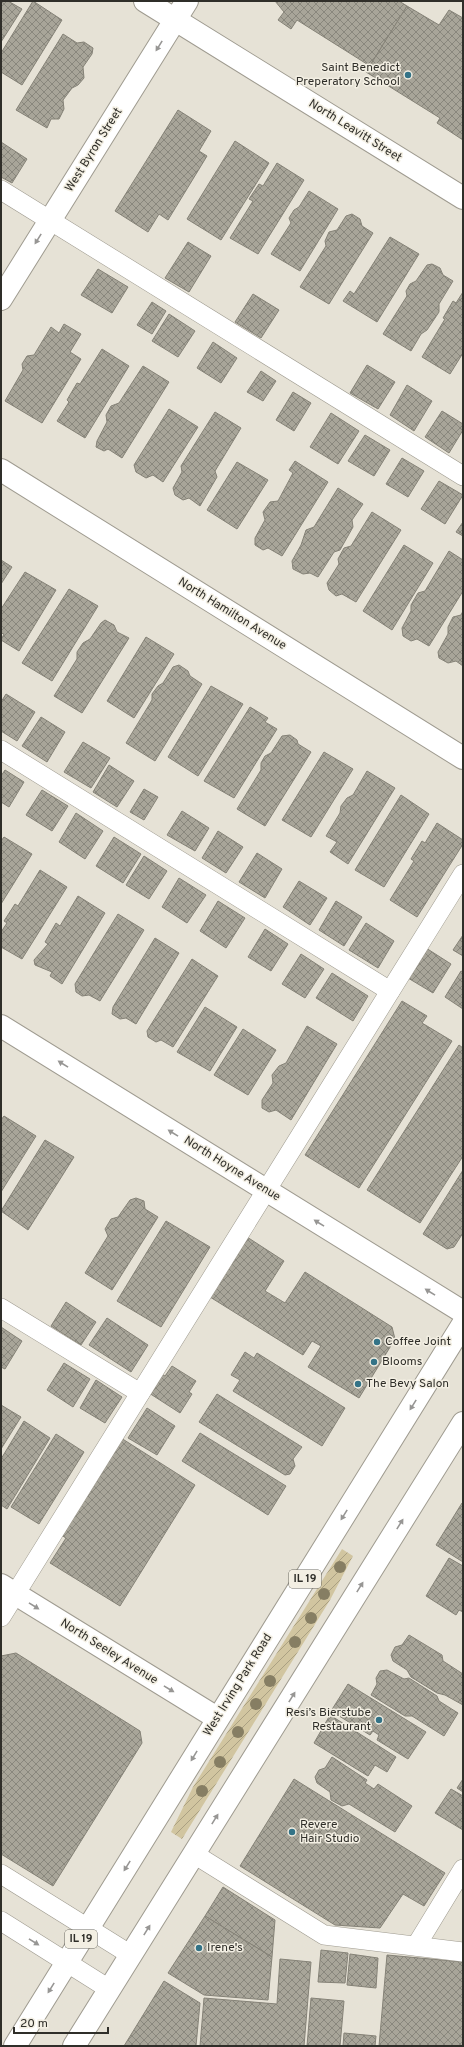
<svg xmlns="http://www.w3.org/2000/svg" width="464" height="2047" viewBox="0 0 464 2047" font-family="Overpass,sans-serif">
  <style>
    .garden { fill: url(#garden-furrows) }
    .building { fill: url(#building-cross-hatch); stroke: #858277 }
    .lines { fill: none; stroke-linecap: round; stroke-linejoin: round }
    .lane-casing { stroke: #9f9b90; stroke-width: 20 }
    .street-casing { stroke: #9f9b90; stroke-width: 24 }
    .primary-casing { stroke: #9f9b90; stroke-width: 24 }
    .lane { stroke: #fff; stroke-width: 19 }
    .street { stroke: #fff; stroke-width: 22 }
    .primary { stroke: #fff; stroke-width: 22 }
    .tree { fill: #867e63 }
    .oneway { fill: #979694 }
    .poi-dot { fill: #337387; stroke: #f3efe3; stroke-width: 1.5 }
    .labels { text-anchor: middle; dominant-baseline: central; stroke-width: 3; stroke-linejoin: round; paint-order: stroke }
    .shield { fill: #f3efe3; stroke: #6a6861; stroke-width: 1 }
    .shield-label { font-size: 11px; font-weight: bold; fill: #2f2e29 }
    .poi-label { font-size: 12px; fill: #2f2e29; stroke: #f3efe3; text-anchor: start }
    .street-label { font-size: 12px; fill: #2f2e29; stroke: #f3efe3 }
  </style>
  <defs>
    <pattern id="garden-furrows" width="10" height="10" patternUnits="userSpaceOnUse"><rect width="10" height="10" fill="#d1c5a0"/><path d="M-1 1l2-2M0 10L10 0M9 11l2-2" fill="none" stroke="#aaa082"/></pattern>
    <pattern id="building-cross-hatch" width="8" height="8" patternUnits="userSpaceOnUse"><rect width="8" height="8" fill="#a8a599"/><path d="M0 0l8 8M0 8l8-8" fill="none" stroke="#89877d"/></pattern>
  </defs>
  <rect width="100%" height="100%" fill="#e6e2d6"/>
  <polygon class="garden" points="342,1549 353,1556 330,1600 182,1839 171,1832 193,1787"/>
  <g class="building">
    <polygon points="1,1 8,1 22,9 1,42"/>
    <polygon points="33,1 62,20 22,85 1,72 1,53"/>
    <polygon points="275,1 399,1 407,6 370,66 297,20 291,29 278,20 284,12"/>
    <polygon points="407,6 439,25 449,10 463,18 463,140 437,123 440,118 366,72"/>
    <polygon points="63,34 77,43 84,42 93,48 92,54 83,67 84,78 78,85 72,88 63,100 64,109 59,119 51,119 47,128 16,110"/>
    <polygon points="178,110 211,131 199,151 207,156 168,220 159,214 148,232 115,211"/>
    <polygon points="235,141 269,163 221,240 187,219"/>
    <polygon points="1,142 27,159 12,183 1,177"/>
    <polygon points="277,163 304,180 258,254 230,238 253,201 249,199 259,184 263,186"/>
    <polygon points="309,191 338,209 300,271 271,254 291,223 289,218 294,210 299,207"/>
    <polygon points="352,214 360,219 362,226 373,233 329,304 300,287 326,246 325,241 329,232 337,230 346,216"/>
    <polygon points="390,237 419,254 377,322 343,301 350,291 354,294"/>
    <polygon points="188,242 211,256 189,292 165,278"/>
    <polygon points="432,264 440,268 443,275 453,281 439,304 439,312 427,330 421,334 411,351 383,334 407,296 406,291 410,284 416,281 427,265"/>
    <polygon points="98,269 128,287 112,313 81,295"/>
    <polygon points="463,292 463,353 450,374 422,357 445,319 443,318 453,301 456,303"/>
    <polygon points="253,294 279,310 261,338 235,322"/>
    <polygon points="152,302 166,311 152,334 137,325"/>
    <polygon points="169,314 195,331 178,357 152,341"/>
    <polygon points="64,324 81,334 70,352 81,359 42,423 5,401 23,370 22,364 27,356 34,355 51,327 59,333"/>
    <polygon points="213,342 237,358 221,383 197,368"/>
    <polygon points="102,349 129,366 85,438 57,421 69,402 67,400 77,383 80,384"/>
    <polygon points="367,365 395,382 378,409 350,393"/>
    <polygon points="143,366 169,382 122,458 108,449 104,451 96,447 97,441 107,422 106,415 111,406 119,403"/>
    <polygon points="261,371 276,381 263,401 247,392"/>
    <polygon points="407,385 432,401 414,431 390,415"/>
    <polygon points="293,392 311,403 294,431 276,420"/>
    <polygon points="169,409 198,427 163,482 153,475 146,478 136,472 134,465"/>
    <polygon points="442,411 463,424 463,430 449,453 425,437"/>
    <polygon points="215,412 241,428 215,471 217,477 200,506 189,498 183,500 175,495 173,488 182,472 181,466"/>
    <polygon points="331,413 359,431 338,464 310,447"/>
    <polygon points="365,435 390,450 374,476 348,461"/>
    <polygon points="402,458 424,471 408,497 386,484"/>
    <polygon points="295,461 328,482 282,556 268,548 263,550 255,545 255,538 265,520 263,512 270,502 278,501 293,473 289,470"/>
    <polygon points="237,462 268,480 237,529 207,510"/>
    <polygon points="439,481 463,495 445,524 421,509"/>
    <polygon points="338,488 363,504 352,520 353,527 340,550 334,552 318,577 310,573 303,574 293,569 292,561 301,545 306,530 314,527"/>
    <polygon points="372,512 401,530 356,602 342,594 336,596 329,590 327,583 339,564 338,559 344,548 351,546"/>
    <polygon points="463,522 463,536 456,532"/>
    <polygon points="404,545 433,563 392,630 363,611"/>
    <polygon points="449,551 463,560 463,591 429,646 417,639 411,641 403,636 402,628 411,611 411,605 418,593 425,591"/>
    <polygon points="1,560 12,567 1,584"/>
    <polygon points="25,572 56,590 19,651 1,640 4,634 1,633 1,609"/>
    <polygon points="69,589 98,606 52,681 22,663"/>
    <polygon points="463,611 463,666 456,661 448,663 439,658 438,652 448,634 448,627 453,617 461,615"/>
    <polygon points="105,620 114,625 117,632 129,638 82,713 54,696 77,659 77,652 83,643 90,639 101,623"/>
    <polygon points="146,637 174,654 134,718 107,701"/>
    <polygon points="179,665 188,671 190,676 202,684 155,761 126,743 152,700 152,694 158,686 163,683 173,667"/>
    <polygon points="211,686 243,704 198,776 168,757"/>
    <polygon points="6,694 35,712 17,741 1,731 1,702"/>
    <polygon points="250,707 268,718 265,722 277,729 234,798 204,781"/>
    <polygon points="41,717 65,732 47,762 22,746"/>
    <polygon points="290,735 297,740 298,744 311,752 265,826 237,809 261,770 261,763 265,756 271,753 282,736"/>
    <polygon points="83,742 110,758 91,788 64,772"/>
    <polygon points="324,752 353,769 311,837 282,820"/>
    <polygon points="109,765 134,781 117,807 93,792"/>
    <polygon points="5,770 24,782 9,807 1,802 1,776"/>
    <polygon points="367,771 395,788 348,864 330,852 337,842 326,836 340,813 341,806 347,798 353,795"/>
    <polygon points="144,789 158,797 144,820 130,812"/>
    <polygon points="42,790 68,806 52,831 26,815"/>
    <polygon points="401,795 429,814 384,887 355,870"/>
    <polygon points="182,811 209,828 195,851 167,835"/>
    <polygon points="76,813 103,831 85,859 59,842"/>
    <polygon points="437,823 463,840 463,844 417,917 390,900 414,861 411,859 422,841 425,843"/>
    <polygon points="218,831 243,847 226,873 202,858"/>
    <polygon points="4,837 32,854 1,904 1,841"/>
    <polygon points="114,837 141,854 123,883 96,866"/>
    <polygon points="257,853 282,869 265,898 239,882"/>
    <polygon points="144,856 167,871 149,899 126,885"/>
    <polygon points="40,870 67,887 22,959 1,947 1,932 7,923 4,921 15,904 18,906"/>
    <polygon points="179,878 206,895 187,923 162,907"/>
    <polygon points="299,881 327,898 310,925 283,907"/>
    <polygon points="78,896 105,913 62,984 50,976 52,972 35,965 34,960 48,944 45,942 56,923 60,926"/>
    <polygon points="218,901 245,918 226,948 200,931"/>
    <polygon points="336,901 362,917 344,946 319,930"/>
    <polygon points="118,914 144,930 100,1001 89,995 82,996 76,992 75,984"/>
    <polygon points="366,923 394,941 378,968 349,950"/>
    <polygon points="265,929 288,944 271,971 248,957"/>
    <polygon points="463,935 463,956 453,950"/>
    <polygon points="155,938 179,953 136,1024 126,1018 120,1019 112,1014 113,1007"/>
    <polygon points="426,948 451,964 433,993 408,978"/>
    <polygon points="301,954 324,969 305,998 282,984"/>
    <polygon points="192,959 218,976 173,1047 161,1040 156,1042 148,1037 147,1031"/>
    <polygon points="461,971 463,972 463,1009 445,997"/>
    <polygon points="332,973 368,996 353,1021 316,998"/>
    <polygon points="402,1001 427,1016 422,1023 452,1041 359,1188 305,1155"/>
    <polygon points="205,1007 237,1027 210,1071 177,1052"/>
    <polygon points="307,1026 337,1044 291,1120 276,1110 269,1112 262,1108 262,1100 273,1083 272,1075 279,1066 286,1063"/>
    <polygon points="243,1029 276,1050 248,1095 214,1075"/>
    <polygon points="459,1045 463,1048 463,1156 420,1223 367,1190"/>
    <polygon points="4,1116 36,1136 1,1192 1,1120"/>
    <polygon points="45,1140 74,1157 28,1230 1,1211"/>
    <polygon points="463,1170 463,1233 454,1247 447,1249 423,1234"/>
    <polygon points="136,1198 144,1201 145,1209 158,1217 112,1290 85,1273 108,1236 105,1229 111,1219 118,1217 130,1200"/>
    <polygon points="166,1221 210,1247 161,1327 117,1301"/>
    <polygon points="247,1237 284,1261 265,1291 285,1303 305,1272 392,1327 395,1339 359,1398 308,1367 321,1346 312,1341 303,1355 210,1297"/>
    <polygon points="66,1302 96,1322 81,1345 51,1326"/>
    <polygon points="107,1318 148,1345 131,1372 89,1345"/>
    <polygon points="1,1327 22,1341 5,1369 1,1367"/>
    <polygon points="245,1352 254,1358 257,1353 345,1408 322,1446 233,1391 240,1380 231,1375"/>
    <polygon points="64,1363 90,1379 73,1407 47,1390"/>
    <polygon points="172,1366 196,1381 189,1392 192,1394 180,1413 149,1393 161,1374 165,1376"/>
    <polygon points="96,1380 122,1397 105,1423 80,1408"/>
    <polygon points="217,1394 302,1447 293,1459 295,1466 290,1474 285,1475 199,1422"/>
    <polygon points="1,1405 21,1417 1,1449"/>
    <polygon points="147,1408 175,1426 157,1455 128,1438"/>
    <polygon points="24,1421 50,1438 7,1509 1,1505 1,1459"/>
    <polygon points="200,1433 286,1486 268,1515 182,1461"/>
    <polygon points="56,1434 84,1452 39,1524 11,1507"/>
    <polygon points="121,1438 195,1485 120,1606 50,1563 66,1538 61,1535"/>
    <polygon points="462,1503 463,1504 463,1562 436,1545"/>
    <polygon points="449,1558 463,1566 463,1612 459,1610 456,1615 426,1596"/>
    <polygon points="409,1635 442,1655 443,1661 463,1674 463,1705 445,1695 437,1693 411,1677 407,1670 393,1661 391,1655 395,1647 402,1645"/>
    <polygon points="16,1653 140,1731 142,1743 53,1886 1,1854 1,1656"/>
    <polygon points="387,1670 404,1679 409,1678 437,1696 439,1701 458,1713 444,1736 412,1716 405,1716 371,1695 377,1684 376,1678 380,1671"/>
    <polygon points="348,1684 426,1732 408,1759 377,1740 379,1735 373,1731 370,1735 331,1711"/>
    <polygon points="330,1715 396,1757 387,1772 375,1765 368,1776 314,1743"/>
    <polygon points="332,1757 367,1780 365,1783 374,1789 378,1784 412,1806 395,1832 349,1804 342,1806 331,1800 330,1792 317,1783 315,1777 319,1770 325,1768"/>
    <polygon points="294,1779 445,1873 424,1906 403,1894 380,1928 335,1925 240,1866"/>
    <polygon points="463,1779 463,1792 457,1788"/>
    <polygon points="451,1789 463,1796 463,1830 435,1813"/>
    <polygon points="223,1887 275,1920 272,1957 205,1916"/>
    <polygon points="205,1916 272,1957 268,2000 204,1995 168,1973"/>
    <polygon points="321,1950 348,1953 345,1983 318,1982"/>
    <polygon points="350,1954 378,1958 376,1988 347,1985"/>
    <polygon points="387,1955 463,1962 463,2046 379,2046"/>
    <polygon points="280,1959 311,1962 304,2046 200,2046 204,1998 277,2004"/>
    <polygon points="164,1981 200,2003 196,2046 124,2046"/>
    <polygon points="311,1998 344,2001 340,2046 307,2046"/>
    <polygon points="344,2033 376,2036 375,2046 343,2046"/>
  </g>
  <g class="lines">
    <g class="lane-casing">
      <g id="lane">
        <polyline points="1,190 463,476"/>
        <polyline points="1,750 390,991"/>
        <polyline points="1,1308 140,1393"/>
        <polyline points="1,1617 463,874"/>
        <polyline points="194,1854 324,1935 463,1952"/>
        <polyline points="1,1874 131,1955"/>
        <polyline points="1,1921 109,1989"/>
        <polyline points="416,1946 463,1869"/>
      </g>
    </g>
    <g class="street-casing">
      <g id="street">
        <polyline points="145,1 463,198"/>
        <polyline points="1,299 187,1"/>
        <polyline points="1,470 463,758"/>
        <polyline points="1,1026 463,1312"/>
        <polyline points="1,1585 217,1718"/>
      </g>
    </g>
    <g class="primary-casing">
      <g id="primary">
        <polyline points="15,2046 463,1324"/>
        <polyline points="74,2046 463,1423"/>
      </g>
    </g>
    <use href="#lane" class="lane"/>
    <use href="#street" class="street"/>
    <use href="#primary" class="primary"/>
  </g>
  <g class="tree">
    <circle cx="340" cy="1567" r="6"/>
    <circle cx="324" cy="1594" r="6"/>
    <circle cx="311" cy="1618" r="6"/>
    <circle cx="295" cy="1642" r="6"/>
    <circle cx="270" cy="1681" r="6"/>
    <circle cx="256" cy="1704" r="6"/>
    <circle cx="238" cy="1732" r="6"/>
    <circle cx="220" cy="1762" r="6"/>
    <circle cx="202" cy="1791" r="6"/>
  </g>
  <defs><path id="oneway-solid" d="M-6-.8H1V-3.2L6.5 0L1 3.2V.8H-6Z"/></defs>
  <g class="oneway">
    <use href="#oneway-solid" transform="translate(159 46) rotate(122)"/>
    <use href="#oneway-solid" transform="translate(38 239) rotate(122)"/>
    <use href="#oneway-solid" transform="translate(63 1064) rotate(-148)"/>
    <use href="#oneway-solid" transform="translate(173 1133) rotate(-148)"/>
    <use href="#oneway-solid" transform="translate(319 1223) rotate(-148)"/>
    <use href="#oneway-solid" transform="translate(430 1292) rotate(-148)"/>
    <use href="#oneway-solid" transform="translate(413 1405) rotate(122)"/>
    <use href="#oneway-solid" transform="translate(344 1515) rotate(122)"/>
    <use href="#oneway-solid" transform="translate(400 1524) rotate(-58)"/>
    <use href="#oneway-solid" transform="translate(360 1587) rotate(-58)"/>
    <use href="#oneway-solid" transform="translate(34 1606) rotate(32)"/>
    <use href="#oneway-solid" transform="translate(169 1689) rotate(31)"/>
    <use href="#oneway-solid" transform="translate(292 1697) rotate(-58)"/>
    <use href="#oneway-solid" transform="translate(194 1756) rotate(121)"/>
    <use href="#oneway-solid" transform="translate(215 1819) rotate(-58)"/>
    <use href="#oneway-solid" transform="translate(127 1866) rotate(122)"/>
    <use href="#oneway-solid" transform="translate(147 1930) rotate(-58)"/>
    <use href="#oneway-solid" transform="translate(34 1942) rotate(32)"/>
    <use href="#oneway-solid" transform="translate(51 1988) rotate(122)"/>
  </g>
  <g class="poi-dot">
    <circle cx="408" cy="75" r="4"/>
    <circle cx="377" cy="1342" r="4"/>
    <circle cx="374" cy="1362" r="4"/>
    <circle cx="358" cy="1384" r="4"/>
    <circle cx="379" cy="1720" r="4"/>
    <circle cx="292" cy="1832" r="4"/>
    <circle cx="199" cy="1948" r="4"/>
  </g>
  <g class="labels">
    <g class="shield">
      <rect x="289" y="1570" width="32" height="18" rx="3"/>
      <rect x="65" y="1930" width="32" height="18" rx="3"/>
    </g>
    <g class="shield-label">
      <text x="305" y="1579">IL 19</text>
      <text x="81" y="1939">IL 19</text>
    </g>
    <g class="poi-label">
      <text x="400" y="68" text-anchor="end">Saint Benedict<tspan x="400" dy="14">Preperatory School</tspan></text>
      <text x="385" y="1342">Coffee Joint</text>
      <text x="382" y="1362">Blooms</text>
      <text x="366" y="1384">The Bevy Salon</text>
      <text x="371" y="1713" text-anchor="end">Resi’s Bierstube<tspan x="371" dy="14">Restaurant</tspan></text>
      <text x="300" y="1825">Revere<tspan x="300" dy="14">Hair Studio</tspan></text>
      <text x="207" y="1948">Irene's</text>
    </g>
    <g class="street-label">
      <text transform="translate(355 131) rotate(32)">North Leavitt Street</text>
      <text transform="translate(94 150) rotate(-58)">West Byron Street</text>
      <text transform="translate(232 614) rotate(32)">North Hamilton Avenue</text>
      <text transform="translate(232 1169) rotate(32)">North Hoyne Avenue</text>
      <text transform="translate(109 1652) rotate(32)">North Seeley Avenue</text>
      <text transform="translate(238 1685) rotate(-58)">West Irving Park Road</text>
    </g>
  </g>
  <rect width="464" height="2047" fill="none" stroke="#2f2e29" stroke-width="4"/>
  <path d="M14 2027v6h94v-6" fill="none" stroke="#2f2e29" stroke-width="2"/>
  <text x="20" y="2027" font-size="12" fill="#2f2e29" stroke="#f3efe3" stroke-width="3" paint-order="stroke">20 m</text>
</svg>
